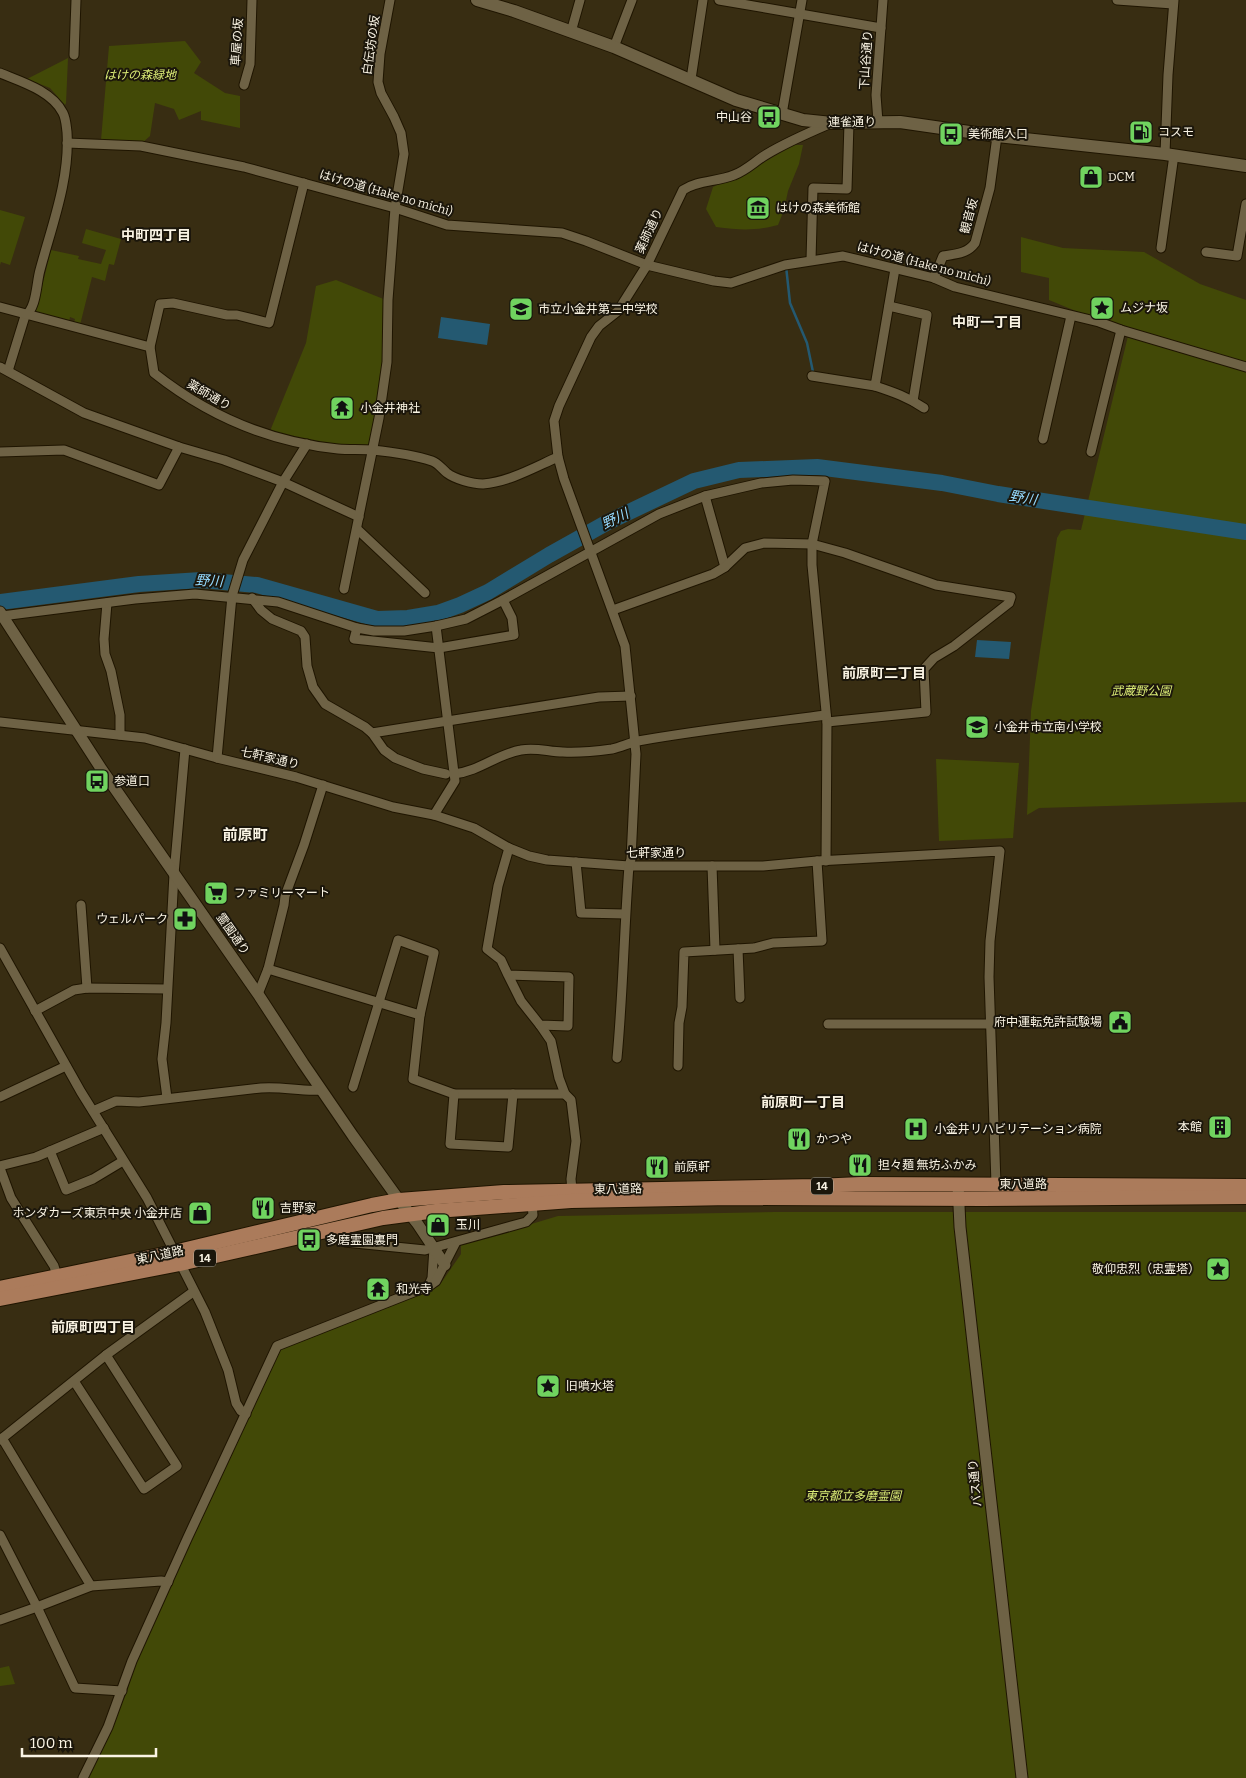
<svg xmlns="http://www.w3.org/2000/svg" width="1246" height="1778" viewBox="0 0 1246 1778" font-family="Bitter,'Noto Sans JP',serif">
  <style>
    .green { fill: #424907 }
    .water { fill: #245971 }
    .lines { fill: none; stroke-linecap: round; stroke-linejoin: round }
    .stream { stroke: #245971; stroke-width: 2.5 }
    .river { stroke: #245971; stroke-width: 16 }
    .minor-casing { stroke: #1f1500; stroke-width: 11 }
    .tertiary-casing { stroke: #1f1500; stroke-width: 13 }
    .secondary-casing { stroke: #1f1500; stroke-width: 14 }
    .primary-casing { stroke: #1f1500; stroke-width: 16 }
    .minor { stroke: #6e6245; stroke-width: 9 }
    .tertiary { stroke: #6e6245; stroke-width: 11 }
    .secondary { stroke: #6e6245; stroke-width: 12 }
    .primary { stroke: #ab7b5b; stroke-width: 14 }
    .labels { text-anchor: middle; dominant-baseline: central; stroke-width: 4; stroke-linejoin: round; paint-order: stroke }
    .shield { fill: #1b160b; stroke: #b7b1a3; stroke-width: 1 }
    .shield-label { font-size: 11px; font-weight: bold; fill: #faf4e4 }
    .street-label { font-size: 12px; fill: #faf4e4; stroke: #1b160b }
    .park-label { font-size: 12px; font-style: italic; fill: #dbec76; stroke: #1b160b }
    .poi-label { font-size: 12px; fill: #faf4e4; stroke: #1b160b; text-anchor: start }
    .neighbourhood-label { font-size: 14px; font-weight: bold; fill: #faf4e4; stroke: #1b160b }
    .water-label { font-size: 14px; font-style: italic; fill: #95daff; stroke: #1b160b }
    .quarter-label { font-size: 15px; font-weight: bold; fill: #faf4e4; stroke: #1b160b }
  </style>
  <rect width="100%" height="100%" fill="#382d12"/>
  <g class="green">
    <polygon points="185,41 201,62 194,73 225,93 240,96 240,128 201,120 201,111 179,120 174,109 155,103 150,136 142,143 122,140 101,140 109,46"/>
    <polygon points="68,58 66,103 65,105 50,88 27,79"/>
    <path d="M 794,145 L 803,145 L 799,164 L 788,191 L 784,210 L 778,225 C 755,231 740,230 716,227 L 706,209 L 713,187 L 768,160 Z"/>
    <polygon points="0,210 25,217 10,265 1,262 0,265"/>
    <polygon points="86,229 121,239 114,265 109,264 105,281 92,277 80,325 74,323 75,319 70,317 69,322 39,314 36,311 51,250 79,256 78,259 101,264 106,250 82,243"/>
    <polygon points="1021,237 1063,248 1144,252 1200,284 1246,300 1246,363 1095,319 1049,300 1049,278 1021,272"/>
    <path d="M 336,280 L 386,300 L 385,363 L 371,448 C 336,446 304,440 270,431 L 306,343 L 316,286 Z"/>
    <polygon points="1128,336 1246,371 1246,802 1039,808 1027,815 1031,711 1057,538 1061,531 1068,529 1081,530"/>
    <polygon points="936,759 1019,763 1013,838 939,841"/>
    <polygon points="775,1212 1246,1212 1246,1778 88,1778 127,1692 135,1664 278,1351 283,1347 439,1286 461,1254 461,1245 558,1216"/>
    <polygon points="9,1666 15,1684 0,1686 0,1668"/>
  </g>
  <g class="water">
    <polygon points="441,317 490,324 487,345 438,338"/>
    <polygon points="977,640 1011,642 1009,659 975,657"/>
  </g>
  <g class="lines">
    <polyline class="stream" points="786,266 790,303 807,343 813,372"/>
    <polyline class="river" points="0,602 139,584 201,580 257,585 377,619 408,618 438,613 460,605 488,592 549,555 608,522 694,481 739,470 767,469 817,467 942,483 998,494 1246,532"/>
    <g class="minor-casing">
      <g id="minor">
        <polyline points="719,0 881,28"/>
        <polyline points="1117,0 1173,4"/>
        <polyline points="571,32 580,0"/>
        <polyline points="614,47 632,0"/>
        <polyline points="74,55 76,0"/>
        <path d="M 0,73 C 22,82 52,91 63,113 C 66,119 66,125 67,132 C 70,179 52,225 40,270 C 36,284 37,307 25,316 L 8,371"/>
        <polyline points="691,79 703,0"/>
        <polyline points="244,85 250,64 252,0"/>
        <polyline points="782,114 802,0"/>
        <polyline points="878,122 876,95 883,0"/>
        <polyline points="67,143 141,146 244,167 395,208 447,225 562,233 586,241 647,265 714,281 731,283 785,265 843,256 934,278 955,287 1099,322 1121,330 1246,367"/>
        <polyline points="1165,154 1168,75 1174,0"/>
        <polyline points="1161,248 1174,155"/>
        <polyline points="1206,252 1237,256 1246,204"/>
        <polyline points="811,260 813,188 847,189 849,123"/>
        <path d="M 934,278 L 943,256 C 955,254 967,254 975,243 L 990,188 L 997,136"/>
        <polyline points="889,306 927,315 913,401"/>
        <path d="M 0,307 L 150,347 L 154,373 C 207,415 270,442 338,449 C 349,450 361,449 372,450 C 392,452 414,455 432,461 C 438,463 442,469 447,473 C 455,479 472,484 483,484 C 509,482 535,467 558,457"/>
        <polyline points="150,347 160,304 173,303 227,315 237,315 269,323 304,183"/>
        <polyline points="0,367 84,413 179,447 224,460 283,482 359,517"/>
        <polyline points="812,376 875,386 895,269"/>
        <path d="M 875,386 C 893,392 908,397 924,408"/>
        <polyline points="1043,439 1071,316"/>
        <polyline points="0,452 64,450 159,485 179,447"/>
        <polyline points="1091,452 1121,330"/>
        <polyline points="705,496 725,567"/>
        <polyline points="357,529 425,593"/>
        <polyline points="344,589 379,418 387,362 388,300 395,208 404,154 401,133 394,117 381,93 378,82 380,54 390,0"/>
        <polyline points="252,598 261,610 272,619 301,631 305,637 307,666 313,687 325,704 365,727 372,733 384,750 395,758 423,769 446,774"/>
        <polyline points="107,603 104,639 105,654 111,671 120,715 120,735"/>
        <polyline points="613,610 713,574 725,567 745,548 764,543 812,544 845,553 936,585 1011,597 1009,603 954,646 934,658 924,669 926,712 827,722"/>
        <polyline points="2,616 135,599 195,594 278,602 357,628 374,631 404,631 436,626 466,619 503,600 659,514 705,496 761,483 793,480 825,481 812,544 812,565 827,722 826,861"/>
        <polyline points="357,628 354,639 439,648 514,635 512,618 503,600"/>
        <polyline points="0,722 145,738 217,758 296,777 393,807 434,815 474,828 509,848 529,856 547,860 629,866 763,866 817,861 1000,851 990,941 989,977 996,1184"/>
        <polyline points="372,733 599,697 631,696"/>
        <polyline points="217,758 232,596 243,560 283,482 307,444"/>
        <path d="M 454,774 C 480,771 497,754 521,750 C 536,747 549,752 563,752 C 579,753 597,751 612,749 C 621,747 629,743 638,741 C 700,730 763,723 826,715"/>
        <polyline points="434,815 455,781 436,626"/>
        <polyline points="576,862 581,913 625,914"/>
        <polyline points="712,866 715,950"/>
        <polyline points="81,905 87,988"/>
        <polyline points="0,948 81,1092 147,1198 205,1312 228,1370 236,1403 241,1411 246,1414"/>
        <polyline points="738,949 740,998"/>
        <polyline points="268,969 420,1015 413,1079 454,1094 565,1094"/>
        <polyline points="508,975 521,1001 540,1025 568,1026 569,977 508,975 501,960 487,949 498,886 509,848"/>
        <polyline points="258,994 268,969 284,905 285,896 304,845 323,785"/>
        <polyline points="35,1011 74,990 87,988 167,989"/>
        <polyline points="828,1024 990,1024"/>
        <polyline points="540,1025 551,1041 559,1078 565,1094 571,1100 572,1108 576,1141 571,1179 572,1190"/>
        <path d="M 617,1058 C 623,994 624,930 629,866 L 631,859 L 636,754 L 625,646 L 564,479 L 558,457 L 554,421 L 559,406 L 591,337 L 599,326 L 618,311 L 647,265 L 683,190 C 698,180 717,182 734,175 C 747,170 755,161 767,154 C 787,142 808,133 829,124"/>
        <polyline points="678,1066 679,1023 682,1007 684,952 754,948 773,943 822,941 817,861"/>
        <polyline points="353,1087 398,940 434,953 420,1015"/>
        <polyline points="454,1094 450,1144 508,1147 513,1094"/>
        <polyline points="0,1097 66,1066"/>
        <polyline points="167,1098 162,1059 166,1023 174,874 185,749"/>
        <path d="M 93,1111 L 116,1101 L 139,1102 L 261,1088 C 282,1086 302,1092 322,1090"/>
        <polyline points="50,1151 66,1190 93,1179 123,1161"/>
        <polyline points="0,1166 36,1157 104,1128"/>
        <polyline points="0,1168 11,1198 54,1266 57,1276"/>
        <polyline points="336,1228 339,1238 345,1242 425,1250 526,1222 533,1215 532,1204"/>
        <polyline points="429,1285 432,1278 434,1248"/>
        <polyline points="74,1381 144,1489 177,1466 106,1355"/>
        <polyline points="2,1438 91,1586"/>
        <polyline points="0,1440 106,1355 193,1292"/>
        <polyline points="0,1535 37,1607 75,1688 122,1691"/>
        <polyline points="0,1620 37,1607 91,1586 161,1581 168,1582"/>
        <polyline points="83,1778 108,1727 132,1661 187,1539 277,1346 429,1286 436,1281 456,1242"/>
      </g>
    </g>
    <g class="tertiary-casing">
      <g id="tertiary">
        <polyline points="0,612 102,770 258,994 303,1063 353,1136 399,1200 417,1223 445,1265"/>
        <polyline points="958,1184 960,1227 1022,1778"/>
      </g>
    </g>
    <g class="secondary-casing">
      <polyline id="secondary" points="477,0 514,11 614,47 736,100 803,120 832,123 900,122 997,136 1165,154 1246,166"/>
    </g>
    <g class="primary-casing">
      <g id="primary">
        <polyline points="0,1288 174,1252 372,1205 399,1200 504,1192 816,1186 861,1184 1246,1186"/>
        <polyline points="0,1299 180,1264 383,1218 436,1211 571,1201 731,1198 983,1199 1246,1197"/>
      </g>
    </g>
    <use href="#minor" class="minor"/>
    <use href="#tertiary" class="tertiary"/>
    <use href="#secondary" class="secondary"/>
    <use href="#primary" class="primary"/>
  </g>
  <defs>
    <g id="bus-square" transform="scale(1.25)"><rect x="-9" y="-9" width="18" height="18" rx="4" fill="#70d35f" stroke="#1b160b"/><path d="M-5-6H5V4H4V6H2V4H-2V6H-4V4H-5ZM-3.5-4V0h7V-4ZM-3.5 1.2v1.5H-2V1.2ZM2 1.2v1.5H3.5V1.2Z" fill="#111"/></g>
    <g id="fuel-square" transform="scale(1.25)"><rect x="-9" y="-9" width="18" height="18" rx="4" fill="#70d35f" stroke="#1b160b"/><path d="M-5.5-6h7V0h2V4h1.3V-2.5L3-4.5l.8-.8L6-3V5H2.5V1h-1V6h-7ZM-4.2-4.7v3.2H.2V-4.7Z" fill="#111"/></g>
    <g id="shop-square" transform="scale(1.25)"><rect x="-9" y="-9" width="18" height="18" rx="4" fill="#70d35f" stroke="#1b160b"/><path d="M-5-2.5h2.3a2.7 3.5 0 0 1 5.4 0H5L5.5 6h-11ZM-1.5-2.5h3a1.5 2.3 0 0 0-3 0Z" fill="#111"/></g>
    <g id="museum-square" transform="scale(1.25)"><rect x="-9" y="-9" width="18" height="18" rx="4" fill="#70d35f" stroke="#1b160b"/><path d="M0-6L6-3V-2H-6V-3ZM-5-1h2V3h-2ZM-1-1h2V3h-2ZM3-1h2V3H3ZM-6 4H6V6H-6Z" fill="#111"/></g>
    <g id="sight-square" transform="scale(1.25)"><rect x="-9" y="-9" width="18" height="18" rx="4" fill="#70d35f" stroke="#1b160b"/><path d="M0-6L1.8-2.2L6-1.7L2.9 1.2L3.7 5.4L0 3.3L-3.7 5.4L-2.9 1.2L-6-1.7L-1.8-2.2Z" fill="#111"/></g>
    <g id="school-square" transform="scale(1.25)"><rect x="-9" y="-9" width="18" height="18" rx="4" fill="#70d35f" stroke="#1b160b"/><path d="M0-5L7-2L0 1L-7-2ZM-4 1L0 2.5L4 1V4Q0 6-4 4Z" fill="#111"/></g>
    <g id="temple-square" transform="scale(1.25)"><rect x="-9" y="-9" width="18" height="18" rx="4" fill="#70d35f" stroke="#1b160b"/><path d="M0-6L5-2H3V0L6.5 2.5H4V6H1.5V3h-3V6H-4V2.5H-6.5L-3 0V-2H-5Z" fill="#111"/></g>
    <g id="supermarket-square" transform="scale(1.25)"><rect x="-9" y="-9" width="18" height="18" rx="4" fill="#70d35f" stroke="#1b160b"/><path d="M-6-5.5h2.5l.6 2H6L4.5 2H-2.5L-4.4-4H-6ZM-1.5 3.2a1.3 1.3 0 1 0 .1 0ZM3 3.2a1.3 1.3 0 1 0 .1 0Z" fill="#111"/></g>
    <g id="pharmacy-square" transform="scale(1.25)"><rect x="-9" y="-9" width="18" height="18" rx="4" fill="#70d35f" stroke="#1b160b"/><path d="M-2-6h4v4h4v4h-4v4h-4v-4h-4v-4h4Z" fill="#111"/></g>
    <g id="civic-square" transform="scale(1.25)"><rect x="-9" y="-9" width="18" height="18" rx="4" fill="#70d35f" stroke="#1b160b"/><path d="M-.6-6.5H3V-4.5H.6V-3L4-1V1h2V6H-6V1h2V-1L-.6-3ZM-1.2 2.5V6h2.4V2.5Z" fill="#111"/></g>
    <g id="building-square" transform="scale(1.25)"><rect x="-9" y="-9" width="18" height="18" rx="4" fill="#70d35f" stroke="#1b160b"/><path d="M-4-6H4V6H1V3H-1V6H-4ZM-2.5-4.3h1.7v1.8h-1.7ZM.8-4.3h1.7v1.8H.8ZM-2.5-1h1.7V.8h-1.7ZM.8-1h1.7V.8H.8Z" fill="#111"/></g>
    <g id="hospital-square" transform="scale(1.25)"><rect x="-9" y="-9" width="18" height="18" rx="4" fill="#70d35f" stroke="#1b160b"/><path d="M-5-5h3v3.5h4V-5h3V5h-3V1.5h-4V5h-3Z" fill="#111"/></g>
    <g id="restaurant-square" transform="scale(1.25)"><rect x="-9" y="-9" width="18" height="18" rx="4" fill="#70d35f" stroke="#1b160b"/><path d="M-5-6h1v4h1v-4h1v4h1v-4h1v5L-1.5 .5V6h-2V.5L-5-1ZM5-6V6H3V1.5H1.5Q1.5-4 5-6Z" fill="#111"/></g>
  </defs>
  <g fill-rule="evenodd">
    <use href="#bus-square" x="769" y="117"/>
    <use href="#fuel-square" x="1141" y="132"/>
    <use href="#bus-square" x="951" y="134"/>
    <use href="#shop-square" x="1091" y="177"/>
    <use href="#museum-square" x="758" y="208"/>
    <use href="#sight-square" x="1102" y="308"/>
    <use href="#school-square" x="521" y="309"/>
    <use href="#temple-square" x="342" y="408"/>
    <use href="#school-square" x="977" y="727"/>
    <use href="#bus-square" x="97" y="781"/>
    <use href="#supermarket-square" x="216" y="893"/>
    <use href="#pharmacy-square" x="185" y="919"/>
    <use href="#civic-square" x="1120" y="1022"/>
    <use href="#building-square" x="1220" y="1127"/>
    <use href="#hospital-square" x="916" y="1129"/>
    <use href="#restaurant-square" x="799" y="1139"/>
    <use href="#restaurant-square" x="860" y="1165"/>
    <use href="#restaurant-square" x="657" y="1167"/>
    <use href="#restaurant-square" x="263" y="1208"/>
    <use href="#shop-square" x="200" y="1213"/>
    <use href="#shop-square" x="438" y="1225"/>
    <use href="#bus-square" x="309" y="1240"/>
    <use href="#sight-square" x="1218" y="1269"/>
    <use href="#temple-square" x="378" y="1289"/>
    <use href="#sight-square" x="548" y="1386"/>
  </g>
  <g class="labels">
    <g class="shield">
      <rect x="811" y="1177.5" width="22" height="17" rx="4"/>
      <rect x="194" y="1249.5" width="22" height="17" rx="4"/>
    </g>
    <g class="shield-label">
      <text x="822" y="1186">14</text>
      <text x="205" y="1258">14</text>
    </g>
    <g class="street-label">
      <text transform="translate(237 42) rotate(-86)">車屋の坂</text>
      <text transform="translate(371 45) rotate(-82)">白伝坊の坂</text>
      <text transform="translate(866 60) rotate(-86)">下山谷通り</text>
      <text x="852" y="122">連雀通り</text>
      <text transform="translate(386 193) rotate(16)">はけの道 (Hake no michi)</text>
      <text transform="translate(969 216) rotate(-75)">観音坂</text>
      <text transform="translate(649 231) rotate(-65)">薬師通り</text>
      <text transform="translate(924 264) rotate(15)">はけの道 (Hake no michi)</text>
      <text transform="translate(209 395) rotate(30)">薬師通り</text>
      <text transform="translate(270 758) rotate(13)">七軒家通り</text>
      <text x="656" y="853">七軒家通り</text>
      <text transform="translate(233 934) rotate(55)">霊園通り</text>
      <text x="1023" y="1184">東八道路</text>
      <text transform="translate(618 1189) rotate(-1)">東八道路</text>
      <text transform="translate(160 1255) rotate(-12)">東八道路</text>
      <text transform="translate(975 1483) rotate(-96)">バス通り</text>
    </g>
    <g class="park-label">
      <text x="140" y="75">はけの森緑地</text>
      <text x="1141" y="691">武蔵野公園</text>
      <text x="853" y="1496">東京都立多磨霊園</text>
    </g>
    <g class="poi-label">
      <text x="752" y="117" text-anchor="end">中山谷</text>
      <text x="1158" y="132">コスモ</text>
      <text x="968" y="134">美術館入口</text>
      <text x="1108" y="177">DCM</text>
      <text x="776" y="208">はけの森美術館</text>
      <text x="1120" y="308">ムジナ坂</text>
      <text x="538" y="309">市立小金井第二中学校</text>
      <text x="360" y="408">小金井神社</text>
      <text x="994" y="727">小金井市立南小学校</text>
      <text x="114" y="781">参道口</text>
      <text x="234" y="893">ファミリーマート</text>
      <text x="168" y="919" text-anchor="end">ウェルパーク</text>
      <text x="1102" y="1022" text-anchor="end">府中運転免許試験場</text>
      <text x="1202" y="1127" text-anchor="end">本館</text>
      <text x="934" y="1129">小金井リハビリテーション病院</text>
      <text x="816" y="1139">かつや</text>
      <text x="878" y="1165">担々麺 無坊ふかみ</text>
      <text x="674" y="1167">前原軒</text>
      <text x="280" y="1208">吉野家</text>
      <text x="182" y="1213" text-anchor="end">ホンダカーズ東京中央 小金井店</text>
      <text x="456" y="1225">玉川</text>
      <text x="326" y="1240">多磨霊園裏門</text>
      <text x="1200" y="1269" text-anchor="end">敬仰忠烈（忠霊塔）</text>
      <text x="396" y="1289">和光寺</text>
      <text x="566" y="1386">旧噴水塔</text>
    </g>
    <g class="neighbourhood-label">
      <text x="156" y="235">中町四丁目</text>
      <text x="987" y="322">中町一丁目</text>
      <text x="884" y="673">前原町二丁目</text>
      <text x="803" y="1102">前原町一丁目</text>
      <text x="93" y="1327">前原町四丁目</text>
    </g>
    <g class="water-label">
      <text transform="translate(1023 498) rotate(9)">野川</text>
      <text transform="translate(615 519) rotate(-26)">野川</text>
      <text transform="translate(209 581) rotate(3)">野川</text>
    </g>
    <g class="quarter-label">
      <text x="245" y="835">前原町</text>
    </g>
  </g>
  <path d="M22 1748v8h134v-8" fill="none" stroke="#faf4e4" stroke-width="2.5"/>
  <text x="30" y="1748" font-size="15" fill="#faf4e4" stroke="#1b160b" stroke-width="4" paint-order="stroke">100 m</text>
</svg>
